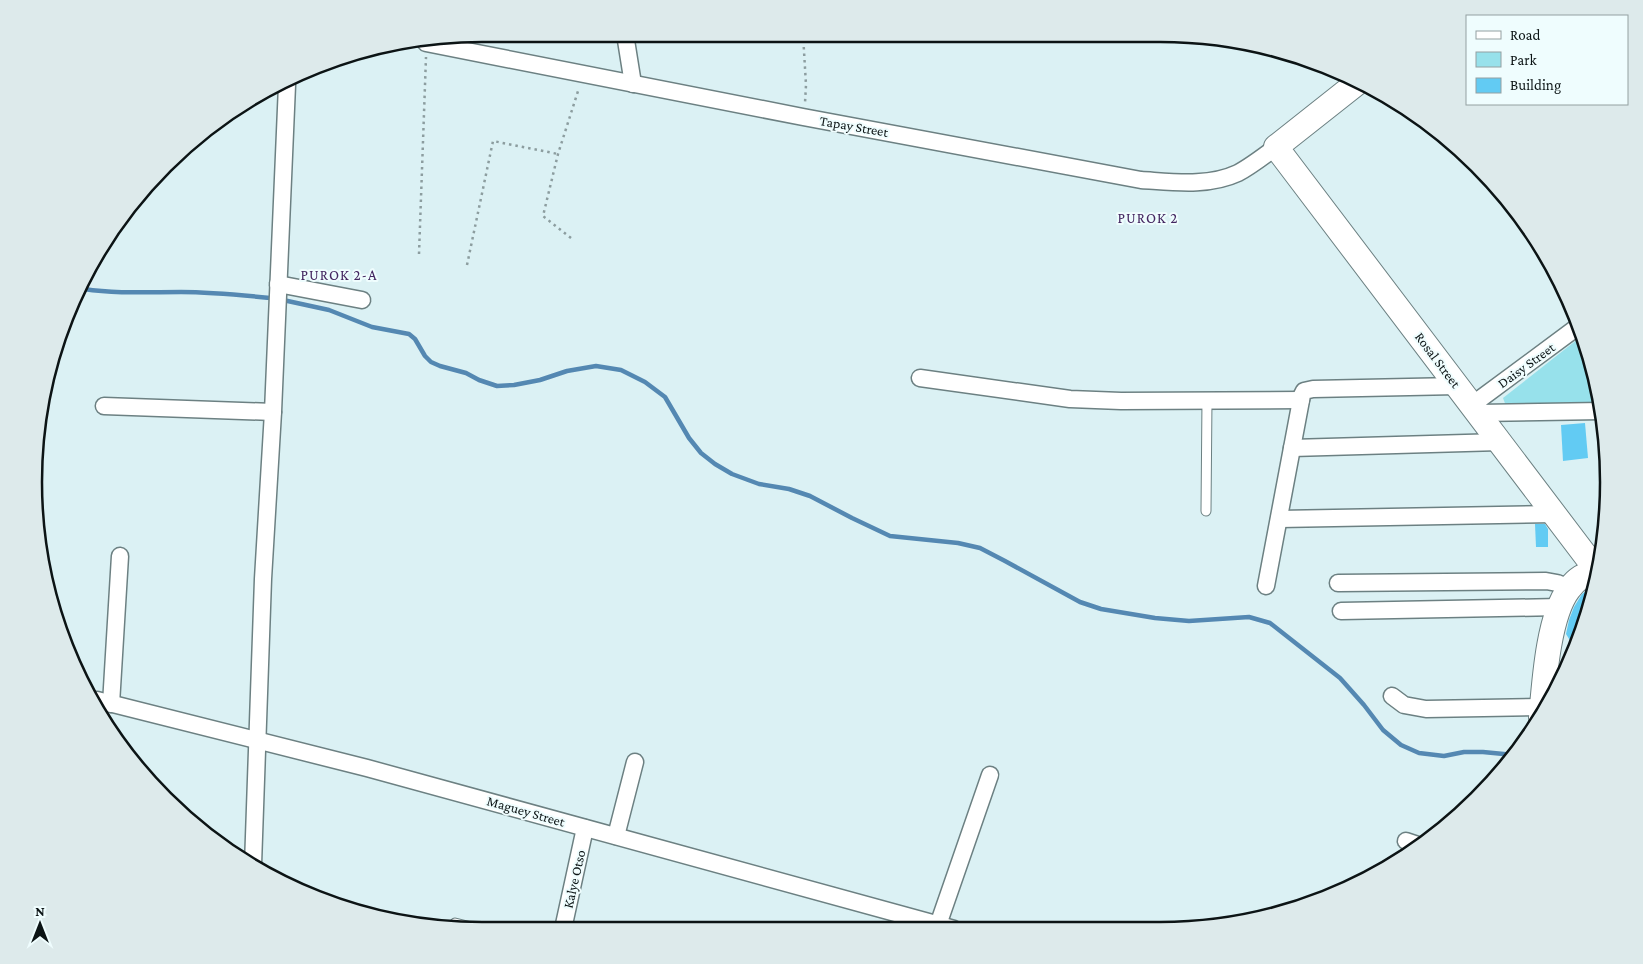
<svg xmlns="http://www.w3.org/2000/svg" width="1643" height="964" viewBox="0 0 1643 964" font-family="'Crimson Pro',serif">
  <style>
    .green { fill: #97e1eb }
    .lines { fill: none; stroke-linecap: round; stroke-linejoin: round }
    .stream { stroke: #5488b2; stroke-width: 4.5 }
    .building { fill: #62cbf3 }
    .lane-casing { stroke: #6c8082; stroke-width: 11 }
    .street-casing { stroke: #6c8082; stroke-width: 19 }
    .secondary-casing { stroke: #6c8082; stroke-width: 26 }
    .path { stroke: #8c9d9f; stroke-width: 2.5; stroke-dasharray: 2.5 4; stroke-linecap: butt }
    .lane { stroke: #fff; stroke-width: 9 }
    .street { stroke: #fff; stroke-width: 16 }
    .secondary { stroke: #fff; stroke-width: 24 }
    .labels { text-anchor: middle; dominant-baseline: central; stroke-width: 4; stroke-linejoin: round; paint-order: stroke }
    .street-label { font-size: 14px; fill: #0c1415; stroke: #effdfe }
    .neighbourhood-label { font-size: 15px; letter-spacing: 1px; fill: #442761; stroke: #effdfe }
    .rim { fill: none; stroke: #0c1415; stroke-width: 2.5 }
  </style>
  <rect width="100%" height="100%" fill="#dbf1f4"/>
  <polygon class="green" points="1583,335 1601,394 1601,403 1506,406 1503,398"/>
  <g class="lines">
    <g class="stream">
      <path d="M 84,289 C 116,294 149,292 181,292 C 211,292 241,295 270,298"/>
      <polyline points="283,300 329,310 372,327 409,334 415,339 425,356 431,362 440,366 466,373 479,380 497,386 514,385 540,380 567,371 596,366 621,370 645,382 665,397 689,438 701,453 715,464 732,474 759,484 789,489 810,496 852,518 890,536 958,543 980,548 1005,561 1080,602 1101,609 1155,618 1189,621 1249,617 1270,623 1340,678 1364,705 1383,730 1401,745 1419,753 1444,756 1464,752 1483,752 1514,755"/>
    </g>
  </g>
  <g class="building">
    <polygon points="1585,423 1588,458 1563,461 1561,425"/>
    <polygon points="1535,524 1545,524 1548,529 1548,547 1536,547"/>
    <polygon points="1596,586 1592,598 1576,650 1566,634 1569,620 1574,607 1582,594 1589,589"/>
  </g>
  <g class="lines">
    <g class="lane-casing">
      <g id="lane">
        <polyline points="1206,511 1207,400"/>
        <polyline points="455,923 479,929"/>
      </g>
    </g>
    <g class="street-casing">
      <g id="street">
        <polyline points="625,34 633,84"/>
        <path d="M 426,43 L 803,117 L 1141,180 C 1173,182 1208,187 1238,173 C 1251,166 1264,156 1276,147"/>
        <polyline points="278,284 362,300"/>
        <polyline points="920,378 1070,399 1121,401 1301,400"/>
        <polyline points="1472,405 1580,325"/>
        <polyline points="104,406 273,412"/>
        <polyline points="1478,413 1602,411"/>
        <polyline points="1292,448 1500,442"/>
        <polyline points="1279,519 1555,514"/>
        <polyline points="1338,583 1546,581 1557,583 1569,588"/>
        <polyline points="1266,586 1302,395 1304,391 1313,389 1457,386"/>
        <polyline points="1341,611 1560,607"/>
        <polyline points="1392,696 1404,705 1426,709 1542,707"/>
        <polyline points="97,700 367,768 954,929"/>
        <polyline points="111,704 120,556"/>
        <polyline points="616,836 635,762"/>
        <polyline points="1406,841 1418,845"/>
        <polyline points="253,865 263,579 273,412 287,85"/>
        <polyline points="938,925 990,775"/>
        <polyline points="563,929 585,828"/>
      </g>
    </g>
    <g class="secondary-casing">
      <path id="secondary" d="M 1357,83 L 1276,147 L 1598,572 C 1586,573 1576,579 1569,589 C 1548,616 1544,684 1541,718"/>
    </g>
    <g class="path">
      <polyline points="803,34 806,85 805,103"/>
      <polyline points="571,238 543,216 558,154 579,88"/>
      <polyline points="419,254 426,57"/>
      <polyline points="467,265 493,141 558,154"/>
    </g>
    <use href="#lane" class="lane"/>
    <use href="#street" class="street"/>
    <use href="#secondary" class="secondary"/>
  </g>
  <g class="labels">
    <g class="street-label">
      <text transform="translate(854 126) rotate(10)">Tapay Street</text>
      <text transform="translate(1438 360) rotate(53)">Rosal Street</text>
      <text transform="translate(1526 365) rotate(-36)">Daisy Street</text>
      <text transform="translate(526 811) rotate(16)">Maguey Street</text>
      <text transform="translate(574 879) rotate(-77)">Kalye Otso</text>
    </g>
    <g class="neighbourhood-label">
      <text x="1148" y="218">PUROK 2</text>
      <text x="339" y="275">PUROK 2-A</text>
    </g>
  </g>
  <path d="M0 0H1643V964H0ZM482 42H1160A440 440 0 0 1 1600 482V482A440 440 0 0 1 1160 922H482A440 440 0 0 1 42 482V482A440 440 0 0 1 482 42Z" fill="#ddeaeb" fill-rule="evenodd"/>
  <path class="rim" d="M482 42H1160A440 440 0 0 1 1600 482V482A440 440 0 0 1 1160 922H482A440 440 0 0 1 42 482V482A440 440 0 0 1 482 42Z"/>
  <rect x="1466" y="15" width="162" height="90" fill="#effdfe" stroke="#94a0a1"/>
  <rect x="1476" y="31" width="25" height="8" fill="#ffffff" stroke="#94a0a1"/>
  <text x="1510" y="40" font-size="15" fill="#0c1415">Road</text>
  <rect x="1476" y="52" width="25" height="15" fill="#97e1eb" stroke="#94a0a1"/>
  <text x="1510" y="65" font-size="15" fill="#0c1415">Park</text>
  <rect x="1476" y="78" width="25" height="15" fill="#62cbf3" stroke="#94a0a1"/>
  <text x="1510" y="90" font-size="15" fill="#0c1415">Building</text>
  <g transform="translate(40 924)" stroke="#effdfe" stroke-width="4" paint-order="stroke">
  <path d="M0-4L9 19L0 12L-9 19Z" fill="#0c1415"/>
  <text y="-8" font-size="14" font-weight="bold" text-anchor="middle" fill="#0c1415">N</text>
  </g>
</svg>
